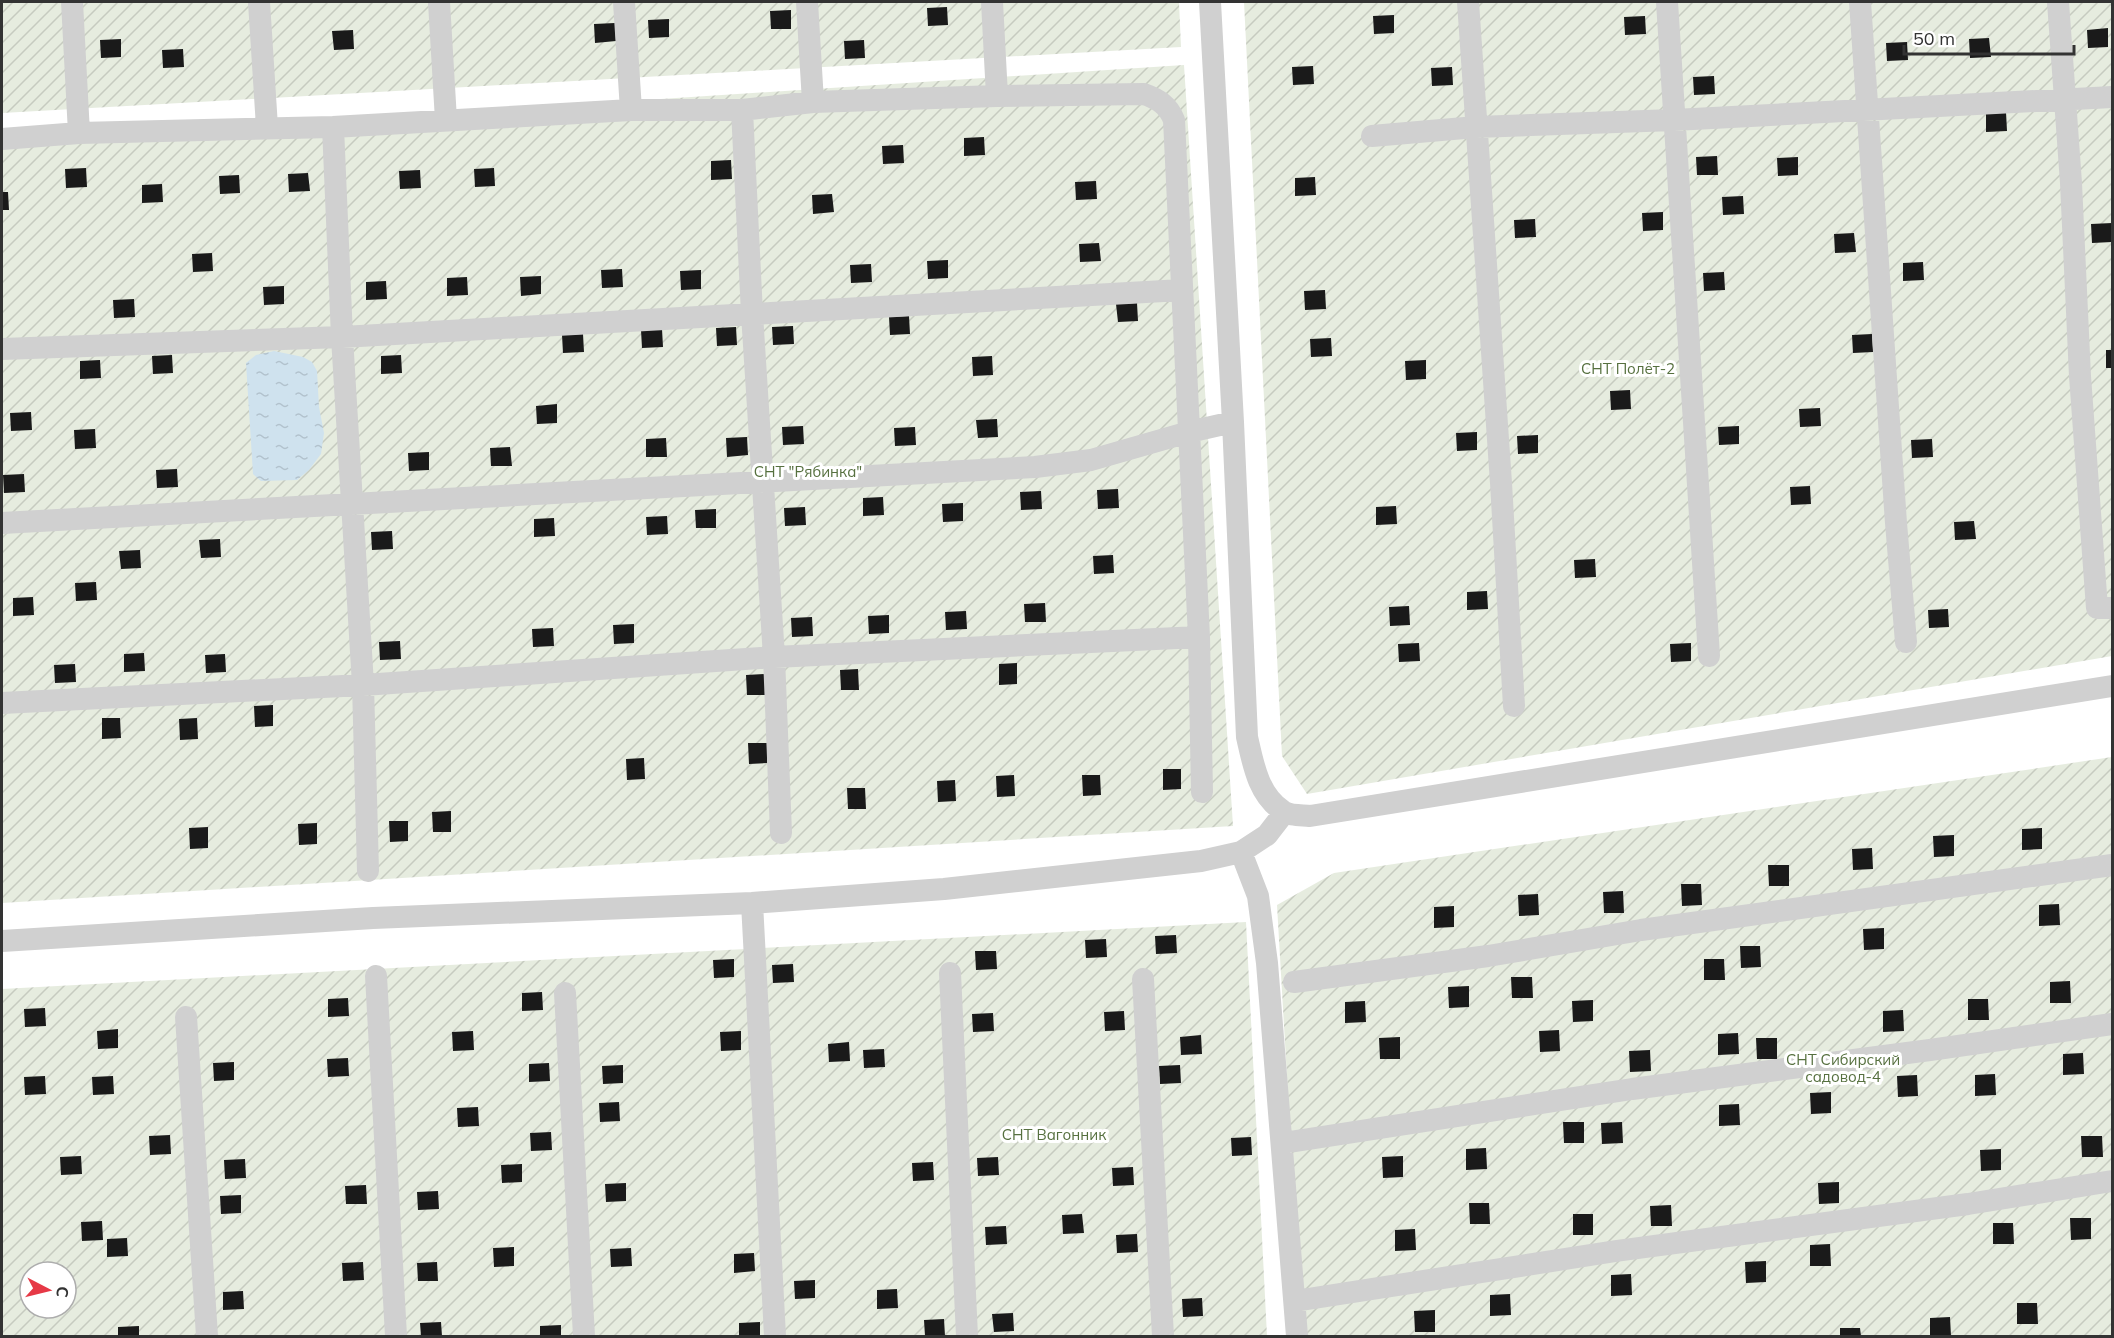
<svg xmlns="http://www.w3.org/2000/svg" width="2114" height="1338" font-family="Mulish,sans-serif">
  <style>
    .garden { fill: url(#garden-furrows); fill-rule: evenodd }
    .water { fill: url(#water-ripples) }
    .building { fill: #1a1a1a }
    .lines { fill: none; stroke-linecap: round; stroke-linejoin: round }
    .minor { stroke: #d0d0d0; stroke-width: 22 }
    .labels { text-anchor: middle; dominant-baseline: central; stroke-width: 6; stroke-linejoin: round; paint-order: stroke }
    .park-label { font-size: 15px; fill: #56703f; stroke: #fff }
  </style>
  <defs>
    <pattern id="garden-furrows" width="10" height="10" patternUnits="userSpaceOnUse" patternTransform="scale(1.5)"><rect width="10" height="10" fill="#e6ecdf"/><path d="M-1 1l2-2M0 10L10 0M9 11l2-2" fill="none" stroke="#c6cbc0"/></pattern>
    <pattern id="water-ripples" width="26" height="14" patternUnits="userSpaceOnUse" patternTransform="scale(1.5)"><rect width="26" height="14" fill="#cfe2ee"/><path d="M2 4q2-2 4 0t4 0M15 11q2-2 4 0t4 0" fill="none" stroke="#b2c2cd"/></pattern>
  </defs>
  <rect width="100%" height="100%" fill="#fff"/>
  <path class="garden" d="M 2,2 L 1179,2 L 1181,47 L 2,113 Z
    M 1244,2 L 2112,2 L 2112,656 L 1307,794 L 1282,756 Z
    M 1184,65 L 1233,826 L 2,903 L 2,142 Z
    M 2112,757 L 2112,1336 L 1302,1336 L 1277,905 L 1334,873 Z
    M 1246,922 L 1267,1336 L 2,1336 L 2,989 ZM 30,1272 L 66,1272 L 66,1308 L 30,1308 Z"/>
  <path class="water" d="M 274,351 L 303,357 L 312,362 L 317,371 L 319,407 L 324,433 L 321,454 L 309,470 L 297,480 L 261,481 L 253,474 L 246,363 L 256,355 Z"/>
  <path class="building" d="M 947,7 L 948,25 L 928,26 L 927,8 Z
    M 791,10 L 791,29 L 771,29 L 770,11 Z
    M 1394,15 L 1394,33 L 1374,34 L 1373,16 Z
    M 1645,16 L 1646,34 L 1625,35 L 1624,17 Z
    M 669,19 L 669,37 L 649,38 L 648,20 Z
    M 615,23 L 616,41 L 595,43 L 594,24 Z
    M 2108,28 L 2108,47 L 2088,48 L 2087,30 Z
    M 353,30 L 354,49 L 334,50 L 332,31 Z
    M 1989,38 L 1991,57 L 1970,58 L 1969,39 Z
    M 121,39 L 121,57 L 101,58 L 100,40 Z
    M 864,40 L 865,58 L 845,59 L 844,41 Z
    M 1907,42 L 1908,60 L 1887,61 L 1886,43 Z
    M 183,49 L 184,67 L 163,68 L 162,50 Z
    M 1313,66 L 1314,84 L 1293,85 L 1292,67 Z
    M 1452,67 L 1453,85 L 1432,86 L 1431,68 Z
    M 1714,76 L 1715,94 L 1694,95 L 1693,77 Z
    M 2006,112 L 2007,131 L 1986,132 L 1986,113 Z
    M 984,137 L 985,155 L 964,156 L 964,138 Z
    M 903,145 L 904,163 L 883,164 L 882,146 Z
    M 1717,156 L 1718,175 L 1697,175 L 1696,157 Z
    M 1798,157 L 1798,175 L 1778,176 L 1777,158 Z
    M 731,160 L 732,179 L 711,180 L 711,161 Z
    M 86,168 L 87,187 L 66,188 L 65,169 Z
    M 494,168 L 495,186 L 475,187 L 474,169 Z
    M 420,170 L 421,188 L 400,189 L 399,171 Z
    M 308,173 L 310,191 L 289,192 L 288,174 Z
    M 239,175 L 240,193 L 220,194 L 219,176 Z
    M 1315,177 L 1316,195 L 1295,196 L 1295,178 Z
    M 1096,181 L 1097,199 L 1076,200 L 1075,182 Z
    M 162,184 L 163,202 L 142,203 L 142,185 Z
    M 2,192 L 8,192 L 9,210 L 2,210 Z
    M 832,194 L 834,212 L 813,214 L 812,195 Z
    M 1743,196 L 1744,214 L 1723,215 L 1722,197 Z
    M 1663,212 L 1663,230 L 1643,231 L 1642,213 Z
    M 1535,219 L 1536,237 L 1515,238 L 1514,220 Z
    M 2112,223 L 2112,242 L 2092,243 L 2091,224 Z
    M 1854,233 L 1856,252 L 1835,253 L 1834,234 Z
    M 1099,243 L 1101,261 L 1080,262 L 1079,244 Z
    M 212,253 L 213,271 L 193,272 L 192,254 Z
    M 948,260 L 948,278 L 928,279 L 927,261 Z
    M 1923,262 L 1924,280 L 1903,281 L 1903,263 Z
    M 871,264 L 872,282 L 851,283 L 850,265 Z
    M 622,269 L 623,287 L 602,288 L 601,270 Z
    M 701,270 L 701,289 L 681,290 L 680,271 Z
    M 1724,272 L 1725,290 L 1704,291 L 1703,273 Z
    M 541,276 L 541,294 L 521,296 L 520,277 Z
    M 467,277 L 468,295 L 447,296 L 447,278 Z
    M 386,281 L 387,299 L 366,300 L 366,282 Z
    M 284,286 L 284,304 L 264,305 L 263,287 Z
    M 1325,290 L 1326,309 L 1305,310 L 1304,291 Z
    M 134,299 L 135,317 L 114,318 L 113,300 Z
    M 1137,303 L 1138,321 L 1118,322 L 1116,304 Z
    M 909,316 L 910,334 L 890,335 L 889,317 Z
    M 793,326 L 794,344 L 773,345 L 772,327 Z
    M 736,327 L 737,345 L 717,346 L 716,328 Z
    M 662,329 L 663,347 L 642,348 L 641,330 Z
    M 583,334 L 584,352 L 563,353 L 562,335 Z
    M 1872,334 L 1873,352 L 1853,353 L 1852,335 Z
    M 1331,338 L 1332,356 L 1311,357 L 1310,339 Z
    M 2106,350 L 2112,350 L 2112,368 L 2106,368 Z
    M 172,355 L 173,373 L 153,374 L 152,356 Z
    M 401,355 L 402,373 L 381,374 L 381,356 Z
    M 992,356 L 993,375 L 973,376 L 972,357 Z
    M 100,360 L 101,378 L 80,379 L 80,361 Z
    M 1426,360 L 1426,379 L 1406,380 L 1405,361 Z
    M 1630,390 L 1631,409 L 1611,410 L 1610,391 Z
    M 557,404 L 557,423 L 537,424 L 536,406 Z
    M 1820,408 L 1821,426 L 1800,427 L 1799,409 Z
    M 31,412 L 32,430 L 11,431 L 10,413 Z
    M 997,419 L 998,437 L 978,438 L 976,420 Z
    M 803,426 L 804,444 L 783,445 L 782,427 Z
    M 1739,426 L 1739,444 L 1719,445 L 1718,427 Z
    M 915,427 L 916,445 L 895,446 L 894,428 Z
    M 95,429 L 96,448 L 75,449 L 74,430 Z
    M 1477,432 L 1477,450 L 1457,451 L 1456,433 Z
    M 1538,435 L 1538,453 L 1518,454 L 1517,436 Z
    M 747,437 L 748,455 L 727,457 L 726,438 Z
    M 666,438 L 667,457 L 646,457 L 646,439 Z
    M 1932,439 L 1933,457 L 1912,458 L 1911,440 Z
    M 510,447 L 512,466 L 491,466 L 490,448 Z
    M 429,452 L 429,470 L 409,471 L 408,453 Z
    M 177,469 L 178,487 L 157,488 L 156,470 Z
    M 24,474 L 25,492 L 4,493 L 3,475 Z
    M 1810,486 L 1811,504 L 1791,505 L 1790,487 Z
    M 1118,489 L 1119,508 L 1098,509 L 1097,490 Z
    M 1041,491 L 1042,509 L 1021,510 L 1020,492 Z
    M 883,497 L 884,515 L 863,516 L 863,498 Z
    M 963,503 L 963,521 L 943,522 L 942,504 Z
    M 1396,506 L 1397,524 L 1376,525 L 1376,507 Z
    M 805,507 L 806,525 L 785,526 L 784,508 Z
    M 716,509 L 716,528 L 696,528 L 695,510 Z
    M 667,516 L 668,534 L 647,535 L 646,517 Z
    M 554,518 L 555,536 L 534,537 L 534,519 Z
    M 1974,521 L 1976,539 L 1955,540 L 1954,522 Z
    M 392,531 L 393,549 L 372,550 L 371,532 Z
    M 220,539 L 221,557 L 201,558 L 199,540 Z
    M 140,550 L 141,568 L 121,569 L 119,551 Z
    M 1113,555 L 1114,573 L 1094,574 L 1093,556 Z
    M 1595,559 L 1596,577 L 1575,578 L 1574,560 Z
    M 96,582 L 97,600 L 76,601 L 75,583 Z
    M 1487,591 L 1488,609 L 1467,610 L 1467,592 Z
    M 33,597 L 34,615 L 13,616 L 13,598 Z
    M 1045,603 L 1046,622 L 1025,622 L 1024,604 Z
    M 1409,606 L 1410,625 L 1390,626 L 1389,607 Z
    M 1948,609 L 1949,627 L 1929,628 L 1928,610 Z
    M 966,611 L 967,629 L 946,630 L 945,612 Z
    M 889,615 L 889,633 L 869,634 L 868,616 Z
    M 812,617 L 813,636 L 792,637 L 791,618 Z
    M 634,624 L 634,643 L 614,644 L 613,625 Z
    M 553,628 L 554,646 L 533,647 L 532,629 Z
    M 400,641 L 401,659 L 380,660 L 379,642 Z
    M 1419,643 L 1420,661 L 1399,662 L 1398,644 Z
    M 1691,643 L 1691,661 L 1671,662 L 1670,644 Z
    M 144,653 L 145,671 L 124,672 L 124,654 Z
    M 225,654 L 226,672 L 206,673 L 205,655 Z
    M 1017,663 L 1017,684 L 999,685 L 999,664 Z
    M 75,664 L 76,682 L 55,683 L 54,665 Z
    M 858,669 L 859,690 L 841,690 L 840,670 Z
    M 765,674 L 765,695 L 747,695 L 746,675 Z
    M 273,705 L 273,726 L 255,727 L 254,706 Z
    M 102,718 L 120,718 L 121,738 L 102,739 Z
    M 197,718 L 198,739 L 180,740 L 179,719 Z
    M 748,743 L 767,743 L 767,763 L 749,764 Z
    M 644,758 L 645,779 L 627,780 L 626,759 Z
    M 1163,769 L 1181,769 L 1181,789 L 1163,790 Z
    M 1014,775 L 1015,796 L 997,797 L 996,776 Z
    M 1082,775 L 1100,775 L 1101,795 L 1083,796 Z
    M 955,780 L 956,801 L 938,802 L 937,781 Z
    M 847,788 L 865,788 L 866,809 L 848,809 Z
    M 451,811 L 451,832 L 433,832 L 432,812 Z
    M 389,821 L 408,821 L 408,841 L 390,842 Z
    M 317,823 L 317,844 L 299,845 L 298,824 Z
    M 208,827 L 208,848 L 190,849 L 189,828 Z
    M 2042,828 L 2042,849 L 2022,850 L 2022,829 Z
    M 1954,835 L 1954,856 L 1934,857 L 1933,836 Z
    M 1872,848 L 1873,869 L 1853,870 L 1852,849 Z
    M 1768,865 L 1789,865 L 1789,886 L 1769,886 Z
    M 1681,884 L 1701,884 L 1702,905 L 1682,906 Z
    M 1623,891 L 1624,913 L 1604,913 L 1603,892 Z
    M 1538,894 L 1539,915 L 1519,916 L 1518,895 Z
    M 2059,904 L 2060,925 L 2039,926 L 2039,905 Z
    M 1454,906 L 1454,927 L 1434,928 L 1434,907 Z
    M 1884,928 L 1884,949 L 1864,950 L 1863,929 Z
    M 1176,935 L 1177,953 L 1156,954 L 1155,936 Z
    M 1106,939 L 1107,957 L 1086,958 L 1085,940 Z
    M 1740,946 L 1760,946 L 1761,967 L 1741,968 Z
    M 975,951 L 996,951 L 997,969 L 976,970 Z
    M 734,959 L 734,977 L 714,978 L 713,960 Z
    M 1704,959 L 1724,959 L 1725,980 L 1704,980 Z
    M 793,964 L 794,982 L 773,983 L 772,965 Z
    M 1511,977 L 1532,977 L 1533,998 L 1512,998 Z
    M 2070,981 L 2071,1003 L 2050,1003 L 2050,982 Z
    M 1469,986 L 1469,1007 L 1449,1008 L 1448,987 Z
    M 542,992 L 543,1010 L 522,1011 L 522,993 Z
    M 348,998 L 349,1016 L 328,1017 L 328,999 Z
    M 1968,999 L 1988,999 L 1989,1020 L 1968,1020 Z
    M 1593,1000 L 1593,1021 L 1573,1022 L 1572,1001 Z
    M 1365,1001 L 1366,1022 L 1345,1023 L 1345,1002 Z
    M 45,1008 L 46,1026 L 25,1027 L 24,1009 Z
    M 1903,1010 L 1904,1031 L 1883,1032 L 1883,1011 Z
    M 1124,1011 L 1125,1030 L 1105,1031 L 1104,1012 Z
    M 993,1013 L 994,1031 L 973,1032 L 972,1014 Z
    M 118,1029 L 118,1048 L 98,1049 L 97,1031 Z
    M 1559,1030 L 1560,1051 L 1540,1052 L 1539,1031 Z
    M 473,1031 L 474,1050 L 453,1051 L 452,1032 Z
    M 741,1031 L 741,1050 L 721,1051 L 720,1032 Z
    M 1738,1033 L 1739,1054 L 1718,1055 L 1718,1034 Z
    M 1201,1035 L 1202,1054 L 1181,1055 L 1180,1037 Z
    M 1400,1037 L 1400,1059 L 1380,1059 L 1379,1038 Z
    M 1756,1038 L 1777,1038 L 1777,1059 L 1757,1059 Z
    M 849,1042 L 850,1061 L 829,1062 L 828,1044 Z
    M 884,1049 L 885,1067 L 864,1068 L 863,1050 Z
    M 1650,1050 L 1651,1071 L 1630,1072 L 1629,1051 Z
    M 2083,1053 L 2084,1074 L 2063,1075 L 2063,1054 Z
    M 348,1058 L 349,1076 L 328,1077 L 327,1059 Z
    M 234,1062 L 234,1080 L 214,1081 L 213,1063 Z
    M 549,1063 L 550,1081 L 529,1082 L 529,1064 Z
    M 623,1065 L 623,1083 L 603,1084 L 602,1066 Z
    M 1180,1065 L 1181,1083 L 1160,1084 L 1159,1066 Z
    M 1995,1074 L 1996,1095 L 1975,1096 L 1975,1075 Z
    M 1917,1075 L 1918,1096 L 1898,1097 L 1897,1076 Z
    M 45,1076 L 46,1094 L 25,1095 L 24,1077 Z
    M 113,1076 L 114,1094 L 93,1095 L 92,1077 Z
    M 1831,1092 L 1831,1113 L 1811,1114 L 1810,1093 Z
    M 619,1102 L 620,1121 L 600,1122 L 599,1103 Z
    M 1739,1104 L 1740,1125 L 1719,1126 L 1719,1105 Z
    M 478,1107 L 479,1126 L 458,1127 L 457,1108 Z
    M 1563,1122 L 1584,1122 L 1584,1143 L 1564,1143 Z
    M 1622,1122 L 1623,1143 L 1602,1144 L 1601,1123 Z
    M 551,1132 L 552,1150 L 531,1151 L 530,1133 Z
    M 170,1135 L 171,1154 L 150,1155 L 149,1136 Z
    M 2081,1136 L 2102,1136 L 2103,1157 L 2082,1157 Z
    M 1251,1137 L 1252,1155 L 1232,1156 L 1231,1138 Z
    M 1486,1148 L 1487,1169 L 1466,1170 L 1466,1149 Z
    M 2001,1149 L 2001,1170 L 1981,1171 L 1980,1150 Z
    M 81,1156 L 82,1174 L 61,1175 L 60,1157 Z
    M 1403,1156 L 1403,1177 L 1383,1178 L 1382,1157 Z
    M 998,1157 L 999,1175 L 978,1176 L 977,1158 Z
    M 245,1159 L 246,1178 L 225,1179 L 224,1160 Z
    M 933,1162 L 934,1180 L 913,1181 L 912,1163 Z
    M 522,1164 L 522,1182 L 502,1183 L 501,1165 Z
    M 1133,1167 L 1134,1185 L 1113,1186 L 1112,1168 Z
    M 1839,1182 L 1839,1203 L 1819,1204 L 1818,1183 Z
    M 626,1183 L 626,1201 L 606,1202 L 605,1184 Z
    M 366,1185 L 367,1204 L 346,1204 L 345,1186 Z
    M 438,1191 L 439,1209 L 418,1210 L 417,1192 Z
    M 241,1195 L 241,1213 L 221,1214 L 220,1196 Z
    M 1469,1203 L 1489,1203 L 1490,1224 L 1470,1224 Z
    M 1671,1205 L 1672,1226 L 1651,1226 L 1650,1206 Z
    M 1082,1214 L 1084,1233 L 1063,1234 L 1062,1215 Z
    M 1573,1214 L 1593,1214 L 1593,1235 L 1573,1235 Z
    M 2070,1218 L 2091,1218 L 2091,1239 L 2071,1240 Z
    M 102,1221 L 103,1240 L 82,1241 L 81,1222 Z
    M 1993,1223 L 2013,1223 L 2014,1244 L 1993,1244 Z
    M 1006,1226 L 1007,1244 L 986,1245 L 985,1227 Z
    M 1415,1229 L 1416,1250 L 1395,1251 L 1395,1230 Z
    M 1137,1234 L 1138,1252 L 1117,1253 L 1116,1235 Z
    M 127,1238 L 128,1256 L 107,1257 L 107,1239 Z
    M 1830,1244 L 1831,1266 L 1810,1266 L 1810,1245 Z
    M 514,1247 L 514,1266 L 494,1267 L 493,1248 Z
    M 631,1248 L 632,1266 L 611,1267 L 610,1249 Z
    M 754,1253 L 755,1271 L 734,1273 L 734,1254 Z
    M 1766,1261 L 1766,1282 L 1746,1283 L 1745,1262 Z
    M 363,1262 L 364,1280 L 343,1281 L 342,1263 Z
    M 437,1262 L 438,1281 L 418,1281 L 417,1263 Z
    M 1631,1274 L 1632,1295 L 1611,1296 L 1611,1275 Z
    M 815,1280 L 815,1298 L 795,1299 L 794,1281 Z
    M 897,1289 L 898,1308 L 877,1309 L 877,1290 Z
    M 243,1291 L 244,1309 L 223,1310 L 223,1292 Z
    M 1510,1294 L 1511,1315 L 1490,1316 L 1490,1295 Z
    M 1202,1298 L 1203,1316 L 1183,1317 L 1182,1299 Z
    M 2017,1303 L 2037,1303 L 2038,1324 L 2017,1324 Z
    M 1435,1310 L 1435,1332 L 1415,1332 L 1414,1311 Z
    M 1013,1313 L 1014,1331 L 994,1332 L 992,1314 Z
    M 1950,1317 L 1951,1336 L 1930,1336 L 1930,1318 Z
    M 944,1319 L 945,1336 L 925,1336 L 924,1320 Z
    M 441,1322 L 442,1336 L 421,1336 L 420,1323 Z
    M 760,1322 L 760,1336 L 739,1336 L 739,1323 Z
    M 561,1325 L 561,1336 L 540,1336 L 540,1326 Z
    M 139,1326 L 139,1336 L 118,1336 L 118,1327 Z
    M 1840,1328 L 1860,1328 L 1861,1336 L 1840,1336 Z"/>
  <g class="lines">
    <path class="minor" d="M 72,2 L 79,133
      M 259,2 L 267,127
      M 439,2 L 446,120
      M 624,2 L 631,110
      M 807,2 L 813,102
      M 992,2 L 997,96
      M 1210,2 L 1233,422 L 1247,737 C 1253,763 1258,795 1283,811 C 1289,816 1303,815 1310,816 L 2112,686
      M 1468,2 L 1501,483 L 1514,706
      M 1667,2 L 1709,656
      M 1860,2 L 1896,523 L 1906,642
      M 2058,2 L 2071,183 L 2080,376 L 2097,608 L 2112,608
      M 742,110 L 752,314 L 774,657 L 781,833
      M 333,127 L 342,337 L 363,685 L 368,871
      M 1372,136 L 1476,127 L 1674,120 L 2112,97
      M 2,139 L 79,133 L 333,127 L 631,110 L 742,110 L 813,102 L 997,96 L 1144,94 C 1158,99 1168,105 1174,120 L 1199,637 L 1202,792
      M 2,349 L 342,337 L 1182,290
      M 2,523 L 1035,467 L 1091,460 L 1189,432 L 1233,422
      M 2,703 L 363,685 L 774,657 L 1199,637
      M 1241,852 L 1258,896 L 1267,963 L 1297,1336
      M 752,903 L 775,1336
      M 2,941 L 373,918 L 752,903 L 944,889 L 1201,861 L 1241,852 L 1267,835 L 1284,813
      M 950,973 L 967,1336
      M 376,976 L 396,1336
      M 1143,979 L 1163,1336
      M 1294,982 L 1488,956 L 1641,930 L 2112,865
      M 565,993 L 584,1336
      M 186,1017 L 207,1336
      M 1283,1143 L 1632,1089 L 1930,1050 L 2112,1024
      M 1295,1301 L 1616,1251 L 1968,1204 L 2112,1181"/>
  </g>
  <g class="labels">
    <g class="park-label">
      <text x="1628" y="368">СНТ Полёт-2</text>
      <text x="808" y="471">СНТ "Рябинка"</text>
      <text x="1843" y="1059">СНТ Сибирский<tspan x="1843" dy="17">садовод-4</tspan></text>
      <text x="1054" y="1134">СНТ Вагонник</text>
    </g>
  </g>
  <rect width="2114" height="1338" fill="none" stroke="#333333" stroke-width="6"/>
  <g transform="translate(48 1290) rotate(97)"><circle r="28" fill="#ffffff" stroke="#adadad" stroke-width="1.5"/>
  <path d="M0-4.5L10 22L0 15L-10 22Z" fill="#e63946"/>
  <text y="-9" font-size="16" font-weight="bold" text-anchor="middle" fill="#333333">С</text>
  </g>
  <path d="M1904 45v9h170v-9" fill="none" stroke="#333333" stroke-width="3"/>
  <text x="1913" y="45" font-size="18" fill="#333333" stroke="#ffffff" stroke-width="4.5" paint-order="stroke">50 m</text>
</svg>
